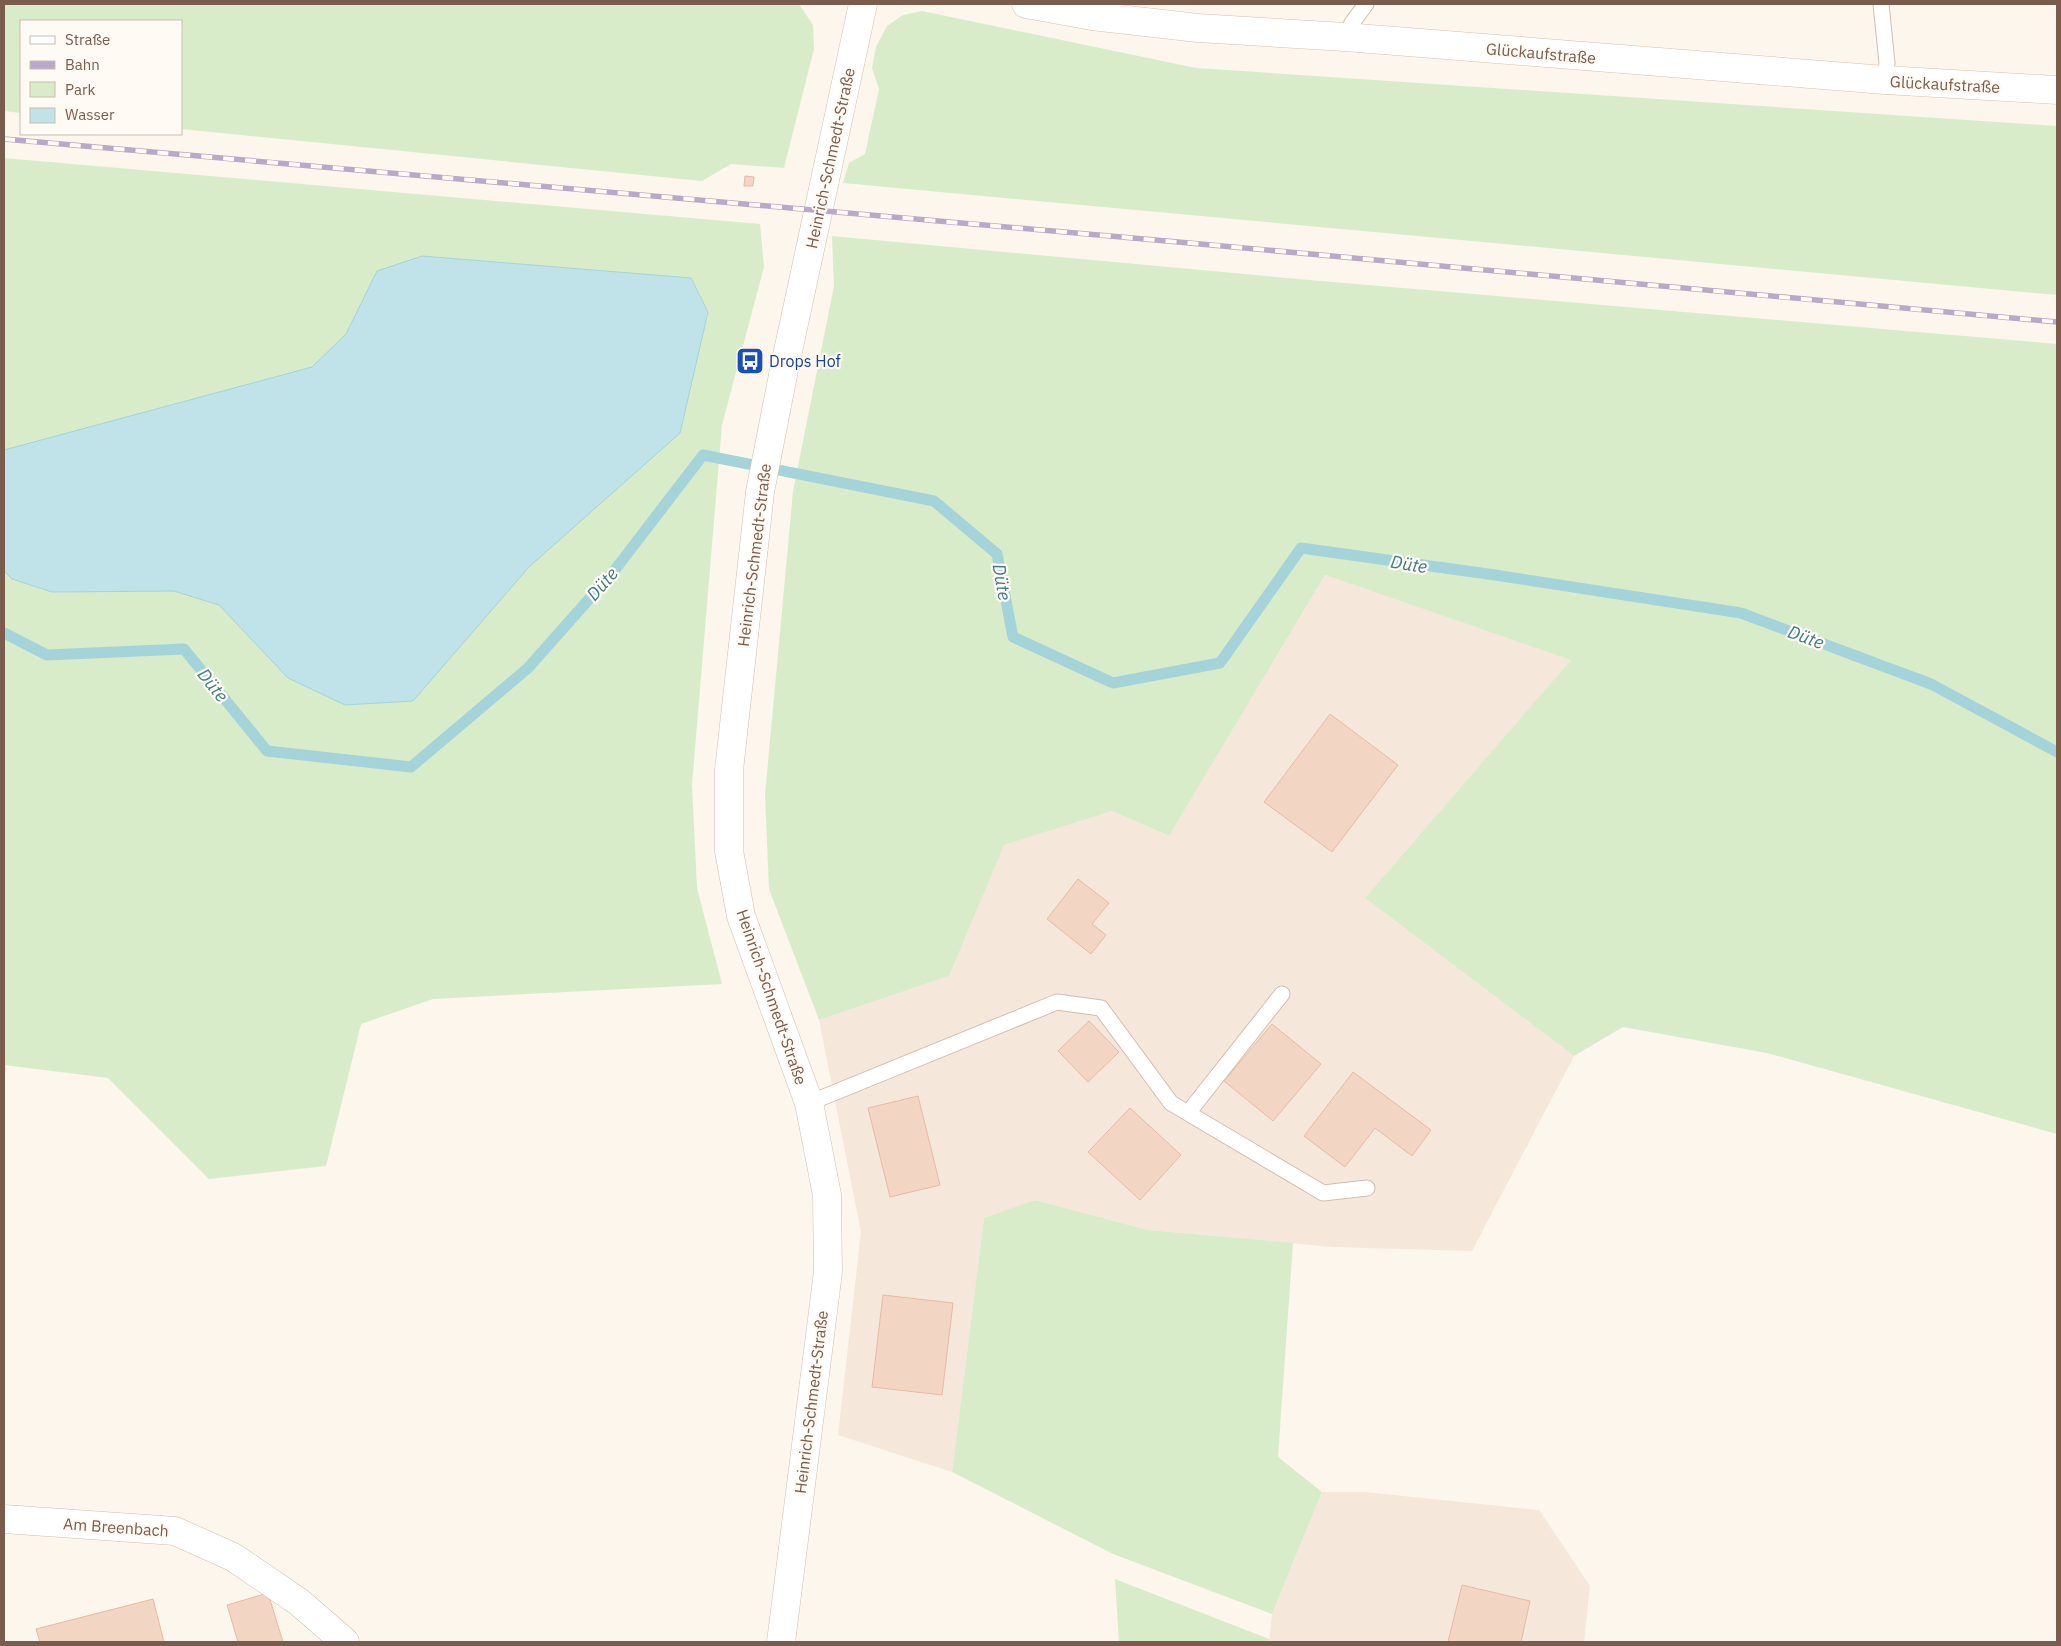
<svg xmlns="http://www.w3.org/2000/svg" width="2061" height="1646" font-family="'IBM Plex Sans',sans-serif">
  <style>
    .residential { fill: #f5e8da }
    .green { fill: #d8ecc9 }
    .water { fill: #bfe3e8; stroke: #a5d3da }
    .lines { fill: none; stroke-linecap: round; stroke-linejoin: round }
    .stream { stroke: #a5d3da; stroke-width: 11 }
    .building { fill: #f3d5c3; stroke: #e6bba3 }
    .service-casing { stroke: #d1beb0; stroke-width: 17 }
    .minor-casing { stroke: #d1beb0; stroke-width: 29 }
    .secondary-casing { stroke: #d6c0b0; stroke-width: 29 }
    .service { stroke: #fff; stroke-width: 15 }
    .minor { stroke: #fff; stroke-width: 28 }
    .secondary { stroke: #fff; stroke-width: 28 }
    .rail-casing { stroke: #b9a8c9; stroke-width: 5.5 }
    .rail { stroke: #fffaf3; stroke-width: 4; stroke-dasharray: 11; stroke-linecap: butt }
    .labels { text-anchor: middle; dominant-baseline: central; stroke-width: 4.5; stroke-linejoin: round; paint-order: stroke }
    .street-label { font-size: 16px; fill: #7a5c4d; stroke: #fffaf3 }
    .transit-label { font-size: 16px; fill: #164399; stroke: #fffaf3; text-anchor: start }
    .water-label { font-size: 18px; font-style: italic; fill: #437c86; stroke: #fffaf3 }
  </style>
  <rect width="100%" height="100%" fill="#fdf6ec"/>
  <path class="residential" d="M 1325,575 L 1572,660 L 1365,898 L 1574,1056 L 1472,1251 L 1332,1247 L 1148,1230 L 1035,1200 L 984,1219 L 952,1472 L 838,1435 L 861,1232 L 819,1020 L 949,976 L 1003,845 L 1112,811 L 1169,836 Z
    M 1322,1492 L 1365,1492 L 1539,1510 L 1590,1586 L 1584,1642 L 1269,1642 L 1272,1614 Z"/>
  <path class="green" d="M 4,4 L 799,4 L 813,25 L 814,49 L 784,168 L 731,164 L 702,181 L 181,129 L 181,21 L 21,21 L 21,113 L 4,111 Z
    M 922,11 L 1196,68 L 2057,126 L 2057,295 L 843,183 L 849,163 L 865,154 L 879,89 L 872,68 L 876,47 L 887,26 L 903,15 Z
    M 4,158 L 760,224 L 764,267 L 722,425 L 692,785 L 697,888 L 722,984 L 433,999 L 361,1024 L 326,1166 L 209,1179 L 108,1078 L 4,1065 Z
    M 832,236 L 1298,279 L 2057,344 L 2057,1134 L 1767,1053 L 1623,1027 L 1574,1056 L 1365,898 L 1571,660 L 1325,575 L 1169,836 L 1112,811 L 1004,845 L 949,976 L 819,1020 L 769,889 L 765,795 L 793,491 L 834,286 Z
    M 1035,1200 L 1148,1230 L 1293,1243 L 1278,1457 L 1322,1492 L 1272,1614 L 1113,1554 L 952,1472 L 984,1218 Z
    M 1115,1579 L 1269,1639 L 1269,1642 L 1119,1642 Z"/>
  <path class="water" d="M 422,256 L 691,278 L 708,312 L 680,433 L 529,567 L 413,701 L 345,705 L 288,678 L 219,605 L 174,591 L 52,592 L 12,579 L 4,571 L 4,450 L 312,367 L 346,334 L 377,271 Z"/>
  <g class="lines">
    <path class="stream" d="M 4,633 L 47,655 L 184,649 L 267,751 L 411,767 L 528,668 L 614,571 L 703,455 L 934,501 L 997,554 L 1013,637 L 1113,683 L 1220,663 L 1301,548 L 1495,575 L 1741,613 L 1931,684 L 2057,752"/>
  </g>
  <path class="building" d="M 745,176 L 754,177 L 753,186 L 744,186 Z
    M 1330,714 L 1398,765 L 1332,852 L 1264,802 Z
    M 1078,879 L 1109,903 L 1092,924 L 1106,935 L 1091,954 L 1047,919 Z
    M 1089,1021 L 1119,1052 L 1088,1082 L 1058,1051 Z
    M 1272,1024 L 1321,1064 L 1273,1121 L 1224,1081 Z
    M 1353,1072 L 1431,1130 L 1412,1156 L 1375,1128 L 1345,1167 L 1304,1136 Z
    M 918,1096 L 940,1185 L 890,1197 L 868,1108 Z
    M 1130,1108 L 1181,1155 L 1140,1200 L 1088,1152 Z
    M 883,1295 L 953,1303 L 942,1395 L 872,1387 Z
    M 1462,1585 L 1530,1601 L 1521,1642 L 1448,1642 Z
    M 268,1593 L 283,1642 L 238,1642 L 227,1605 Z
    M 153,1599 L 164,1642 L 40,1642 L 36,1629 Z"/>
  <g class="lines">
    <defs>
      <path id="service" d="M 1881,4 L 1887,63 L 1885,80
        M 1345,37 L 1352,23 L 1366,4
        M 809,1103 L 1057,1002 L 1101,1008 L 1171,1103 L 1323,1193 L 1367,1188
        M 1188,1113 L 1282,994"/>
      <path id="minor" d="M 4,1519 L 175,1531 L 233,1557 L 299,1602 L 345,1642
        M 781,1642 L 828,1272 L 827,1195 L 809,1103 L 741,916 L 729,851 L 729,770 L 760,492 L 785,365 L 863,4"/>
      <path id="secondary" d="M 1026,4 L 1092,16 L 1198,28 L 1345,37 L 1885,80 L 2057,90"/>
    </defs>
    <use href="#service" class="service-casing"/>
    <use href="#minor" class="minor-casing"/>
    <use href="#secondary" class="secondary-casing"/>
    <use href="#service" class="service"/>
    <use href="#minor" class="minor"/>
    <use href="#secondary" class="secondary"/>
    <defs>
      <path id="rail" d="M 4,139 L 1178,242 L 2057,322"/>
    </defs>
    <use href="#rail" class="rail-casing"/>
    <use href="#rail" class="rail"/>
  </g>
  <defs>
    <symbol id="bus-square" viewBox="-11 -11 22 22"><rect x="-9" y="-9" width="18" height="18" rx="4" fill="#1a4fb4" stroke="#fffaf3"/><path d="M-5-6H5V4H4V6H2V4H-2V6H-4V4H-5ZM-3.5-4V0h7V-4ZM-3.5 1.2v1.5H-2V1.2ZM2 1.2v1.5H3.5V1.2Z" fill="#fff"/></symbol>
  </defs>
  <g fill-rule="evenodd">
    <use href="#bus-square" x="734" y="345" width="32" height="32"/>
  </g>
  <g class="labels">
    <g class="street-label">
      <text transform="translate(1541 53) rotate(5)">Glückaufstraße</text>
      <text transform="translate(1945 84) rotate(3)">Glückaufstraße</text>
      <text transform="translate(830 158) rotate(-78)">Heinrich-Schmedt-Straße</text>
      <text transform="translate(754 555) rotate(-83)">Heinrich-Schmedt-Straße</text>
      <text transform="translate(772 997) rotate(71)">Heinrich-Schmedt-Straße</text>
      <text transform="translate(811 1402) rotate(-83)">Heinrich-Schmedt-Straße</text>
      <text transform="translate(116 1527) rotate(4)">Am Breenbach</text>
    </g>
    <g class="transit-label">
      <text x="769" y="361">Drops Hof</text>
    </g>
    <g class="water-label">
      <text transform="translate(1409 564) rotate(9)">Düte</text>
      <text transform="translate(1002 582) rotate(80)">Düte</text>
      <text transform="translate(602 584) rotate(-49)">Düte</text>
      <text transform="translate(1806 637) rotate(20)">Düte</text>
      <text transform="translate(213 685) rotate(51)">Düte</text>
    </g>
  </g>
  <rect width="2061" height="1646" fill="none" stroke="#7a5c4d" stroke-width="10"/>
  <rect x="20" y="20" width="162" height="115" fill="#fffaf3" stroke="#cabbb1"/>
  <rect x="30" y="36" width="25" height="8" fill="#ffffff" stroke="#cabbb1"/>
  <text x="65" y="45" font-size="15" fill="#7a5c4d">Straße</text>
  <rect x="30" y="61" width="25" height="8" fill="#b9a8c9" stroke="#cabbb1"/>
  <text x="65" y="70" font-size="15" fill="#7a5c4d">Bahn</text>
  <rect x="30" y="82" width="25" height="15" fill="#d8ecc9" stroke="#cabbb1"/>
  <text x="65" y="95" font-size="15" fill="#7a5c4d">Park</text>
  <rect x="30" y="108" width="25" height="15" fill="#bfe3e8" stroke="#cabbb1"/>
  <text x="65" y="120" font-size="15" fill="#7a5c4d">Wasser</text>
</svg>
